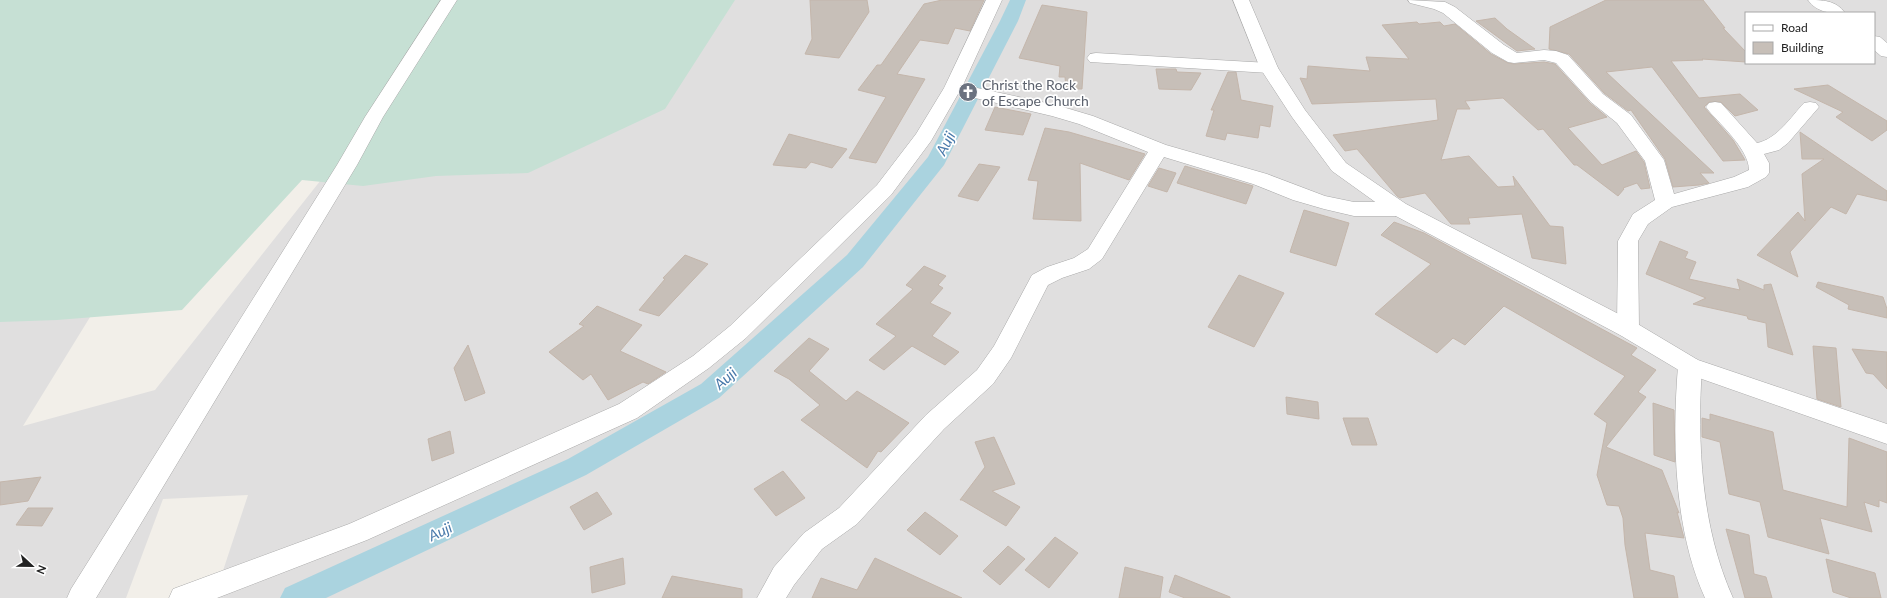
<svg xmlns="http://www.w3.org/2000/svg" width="1887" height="598" font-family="Lato,sans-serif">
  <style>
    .residential { fill: #e0dfdf; fill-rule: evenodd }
    .wetland { fill: #c6e0d4 }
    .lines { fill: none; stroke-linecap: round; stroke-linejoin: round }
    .canal { fill: #aad3df; fill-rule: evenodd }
    .building { fill: #c7bfb8; stroke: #c4b6ab }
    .minor-casing { stroke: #a9a9a9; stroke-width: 1 }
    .tertiary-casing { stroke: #a9a9a9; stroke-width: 1 }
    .minor { fill: #fff; fill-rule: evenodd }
    .tertiary { fill: #fff; fill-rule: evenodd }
    .labels { text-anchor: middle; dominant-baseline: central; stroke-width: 3.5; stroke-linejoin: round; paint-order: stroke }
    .worship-label { font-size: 14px; fill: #5b616d; stroke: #fff; text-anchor: start }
    .water-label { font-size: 15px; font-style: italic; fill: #4a7aab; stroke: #fff }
  </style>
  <rect width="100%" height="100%" fill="#f2efe9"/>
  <path class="residential" d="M 508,0 L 1887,0 L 1887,598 L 214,598 L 248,495 L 163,499 L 126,598 L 0,598 L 0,223 L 127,257 L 23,426 L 155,390 L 328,171 ZM 1746,13 L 1874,13 L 1874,63 L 1746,63 Z"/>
  <path class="wetland" d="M 0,0 L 735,0 L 665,109 L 528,173 L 436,176 L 363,186 L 302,180 L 182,310 L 57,320 L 0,322 Z"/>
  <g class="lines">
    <path class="canal" d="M 1010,0 L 1026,0 L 1018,21 L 944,165 L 863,267 L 719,398 L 586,475 L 326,598 L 280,598 L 285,588 L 568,459 L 701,384 L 847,255 L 928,157 L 1000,21 Z"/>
  </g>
  <path class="building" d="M 810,0 L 867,0 L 869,12 L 839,58 L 805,54 L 812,39 Z
    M 942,0 L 984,0 L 970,31 L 955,28 L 948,44 L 920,40 L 897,74 L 925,79 L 876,163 L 849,158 L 886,97 L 858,90 L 877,65 L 881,65 L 924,4 Z
    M 1606,0 L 1703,0 L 1725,28 L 1723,28 L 1746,52 L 1746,62 L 1702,59 L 1703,60 L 1671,61 L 1699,98 L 1740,94 L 1758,110 L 1735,116 L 1721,102 L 1709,102 L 1704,107 L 1733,140 L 1745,160 L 1723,161 L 1652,67 L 1606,72 L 1714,173 L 1700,173 L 1709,183 L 1699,185 L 1673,187 L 1665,159 L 1631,110 L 1628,111 L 1604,93 L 1569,54 L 1549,49 L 1550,27 Z
    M 1042,5 L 1087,12 L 1082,89 L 1066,89 L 1065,77 L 1059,77 L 1060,66 L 1019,58 Z
    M 1495,18 L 1507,29 L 1535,49 L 1517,51 L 1476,21 Z
    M 1417,22 L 1419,24 L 1440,22 L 1444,26 L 1455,24 L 1491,54 L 1508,63 L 1514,64 L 1544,62 L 1555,64 L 1590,103 L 1607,117 L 1568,128 L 1602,165 L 1636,151 L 1644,162 L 1650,188 L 1641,189 L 1637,183 L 1623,188 L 1624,189 L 1618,196 L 1577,165 L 1574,165 L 1543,129 L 1538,130 L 1503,98 L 1465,101 L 1470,109 L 1457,109 L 1441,160 L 1469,156 L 1498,187 L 1515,186 L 1513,176 L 1550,226 L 1563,227 L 1566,264 L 1532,258 L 1522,214 L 1468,218 L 1470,224 L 1451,224 L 1425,193 L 1400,198 L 1397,196 L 1357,149 L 1345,151 L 1333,135 L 1438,120 L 1436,99 L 1312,104 L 1300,78 L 1307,79 L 1308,66 L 1370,71 L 1366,57 L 1409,59 L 1382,25 Z
    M 1156,69 L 1176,69 L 1177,72 L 1201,73 L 1191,90 L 1159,89 Z
    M 1228,72 L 1236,72 L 1241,100 L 1273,106 L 1270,127 L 1260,125 L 1258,138 L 1227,133 L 1225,140 L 1206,136 L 1214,110 L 1211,110 Z
    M 1828,85 L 1887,121 L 1887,130 L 1872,141 L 1836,117 L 1843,112 L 1794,89 Z
    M 995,107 L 1031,114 L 1023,135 L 985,130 Z
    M 1045,128 L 1069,132 L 1145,154 L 1129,180 L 1080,163 L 1081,221 L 1033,219 L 1038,181 L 1028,180 Z
    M 1800,132 L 1887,191 L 1887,201 L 1857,194 L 1846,214 L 1831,207 L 1790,252 L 1798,277 L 1757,255 L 1798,212 L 1805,221 L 1802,174 L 1824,159 L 1802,159 Z
    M 789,134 L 847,149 L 832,168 L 811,162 L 806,168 L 773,165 Z
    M 979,164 L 1000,167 L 978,201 L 958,196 Z
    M 1185,166 L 1253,186 L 1246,204 L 1177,183 Z
    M 1159,168 L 1176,173 L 1167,192 L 1148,186 Z
    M 1304,210 L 1349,223 L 1336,266 L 1290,252 Z
    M 1394,222 L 1424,233 L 1637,348 L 1631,355 L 1656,370 L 1638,392 L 1646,397 L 1606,447 L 1662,470 L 1679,513 L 1677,512 L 1684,538 L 1645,533 L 1650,570 L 1674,576 L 1678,598 L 1634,598 L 1625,545 L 1623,518 L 1619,506 L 1607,505 L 1597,475 L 1607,423 L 1594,414 L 1625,376 L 1504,306 L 1465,345 L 1453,338 L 1437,353 L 1375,314 L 1431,264 L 1381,235 Z
    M 1660,241 L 1688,252 L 1685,258 L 1696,262 L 1689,279 L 1740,290 L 1737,279 L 1764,290 L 1764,285 L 1771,284 L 1793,355 L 1768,347 L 1766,323 L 1748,319 L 1747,316 L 1693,304 L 1706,298 L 1646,274 Z
    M 685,255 L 708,264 L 659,316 L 639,310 L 665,279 L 663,278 Z
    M 924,266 L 946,276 L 938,285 L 943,288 L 930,303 L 951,313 L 932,336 L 959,352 L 945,365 L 912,346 L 884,370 L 869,360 L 896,336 L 876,324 L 913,289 L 906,285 Z
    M 1239,275 L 1284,293 L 1254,347 L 1208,327 Z
    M 1818,282 L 1883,297 L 1887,309 L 1887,318 L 1848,309 L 1849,305 L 1816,287 Z
    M 597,306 L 642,325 L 620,351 L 666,372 L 648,384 L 643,382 L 608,400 L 591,374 L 583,380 L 549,352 L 584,326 L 579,324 Z
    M 809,338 L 829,349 L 809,371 L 846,401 L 857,391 L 909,423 L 881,452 L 878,451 L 867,468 L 801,420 L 820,405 L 789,379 L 774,371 Z
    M 468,345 L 485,393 L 465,401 L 454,368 Z
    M 1813,346 L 1836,348 L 1841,407 L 1817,399 Z
    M 1852,349 L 1887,352 L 1887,389 L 1873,374 L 1866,373 Z
    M 1286,397 L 1318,402 L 1319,419 L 1287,414 Z
    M 1653,403 L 1674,410 L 1675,462 L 1654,455 Z
    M 1710,414 L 1773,432 L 1783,490 L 1847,507 L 1849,438 L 1887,452 L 1887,503 L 1879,500 L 1879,507 L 1864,502 L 1872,532 L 1820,518 L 1829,554 L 1768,537 L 1760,502 L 1729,494 L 1720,442 L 1702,437 L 1702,418 L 1710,420 Z
    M 1343,418 L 1368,418 L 1377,445 L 1352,445 Z
    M 450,431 L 454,453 L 432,461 L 428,439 Z
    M 994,437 L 1015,484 L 992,491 L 1020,507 L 1006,526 L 962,500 L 960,500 L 985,467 L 975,442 Z
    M 783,471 L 805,498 L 776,516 L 754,489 Z
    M 41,477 L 28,501 L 0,505 L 0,482 Z
    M 597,492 L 612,514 L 584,530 L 570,507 Z
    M 28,508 L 53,508 L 42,526 L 16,525 Z
    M 925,512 L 958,536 L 940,555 L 907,530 Z
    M 1726,529 L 1749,535 L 1754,574 L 1766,577 L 1772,598 L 1745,598 Z
    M 1055,537 L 1078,553 L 1049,588 L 1025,570 Z
    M 1008,546 L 1025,559 L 1000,585 L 983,571 Z
    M 623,558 L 625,584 L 592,593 L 590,567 Z
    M 875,558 L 962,598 L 812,598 L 821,578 L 857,590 Z
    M 1826,559 L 1875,573 L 1881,598 L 1851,598 L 1833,592 Z
    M 1125,567 L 1163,577 L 1160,598 L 1119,598 Z
    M 1175,575 L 1230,597 L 1230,598 L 1185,598 L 1169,592 Z
    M 672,576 L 742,589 L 742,598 L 662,598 Z"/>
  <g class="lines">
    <defs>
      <path id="minor" d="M 441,0 L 457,0 L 383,117 L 357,165 L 96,598 L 67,598 L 71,589 L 337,165 L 365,117 Z
        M 986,0 L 1002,0 L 963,85 L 1056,105 L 1093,116 L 1166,145 L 1267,174 L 1325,196 L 1354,202 L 1399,202 L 1406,204 L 1409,209 L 1406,214 L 1399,216 L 1354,216 L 1324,209 L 1293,200 L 1253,184 L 1164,157 L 1102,259 L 1089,269 L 1062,278 L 1048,285 L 1011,358 L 993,384 L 944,429 L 857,524 L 822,549 L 794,585 L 786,598 L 757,598 L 774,567 L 804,533 L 839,508 L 926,415 L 977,370 L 994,346 L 1032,275 L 1047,267 L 1074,258 L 1088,249 L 1148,152 L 1079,124 L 1052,116 L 958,94 L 931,141 L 891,195 L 746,338 L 709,368 L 637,418 L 367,540 L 217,598 L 169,598 L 173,589 L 349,524 L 619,404 L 693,356 L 730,326 L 877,185 L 916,134 L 944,88 Z
        M 1408,0 L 1445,2 L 1455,7 L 1504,45 L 1517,53 L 1544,50 L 1556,51 L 1568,55 L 1603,94 L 1631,115 L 1664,160 L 1674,194 L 1734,177 L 1749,170 C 1749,150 1722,126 1709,111 L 1706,107 L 1709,103 L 1715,102 L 1721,103 L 1757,143 C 1777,139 1791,117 1804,103 L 1810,102 L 1816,103 L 1819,107 L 1788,143 L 1779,150 L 1764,154 L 1769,163 L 1769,173 L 1766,177 L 1748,187 L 1672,207 L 1648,224 L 1638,241 L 1639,329 L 1636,335 L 1628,337 L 1620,335 L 1617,329 L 1618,241 L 1633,214 L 1655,200 L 1645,161 L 1617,123 L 1591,102 L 1556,63 L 1544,60 L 1514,63 L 1508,62 L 1492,53 L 1443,13 L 1434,9 L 1410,3 Z
        M 1808,0 C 1822,0 1836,0 1845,13 C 1831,13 1817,13 1808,0 Z
        M 1874,36 L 1880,37 L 1887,43 L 1887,57 L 1881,56 L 1874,50 Z
        M 1096,53 L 1269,63 L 1275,64 L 1278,68 L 1275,72 L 1269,73 L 1090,62 L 1087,58 L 1090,54 Z
        M 1690,357 L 1698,360 L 1702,366 C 1697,443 1701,527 1733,598 L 1705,598 C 1674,530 1672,440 1678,366 L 1682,360 Z"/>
      <path id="tertiary" d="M 1233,0 L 1249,0 L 1278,68 L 1305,110 L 1346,163 L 1406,204 L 1636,323 L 1698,360 L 1887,424 L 1887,444 L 1682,372 L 1620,335 L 1392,214 L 1332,171 L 1292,117 L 1260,68 Z"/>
    </defs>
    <use href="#minor" class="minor-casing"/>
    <use href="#tertiary" class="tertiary-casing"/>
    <use href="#minor" class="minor"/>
    <use href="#tertiary" class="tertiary"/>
  </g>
  <defs>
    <symbol id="church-disc" viewBox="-11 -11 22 22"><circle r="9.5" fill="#6b7280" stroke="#fff"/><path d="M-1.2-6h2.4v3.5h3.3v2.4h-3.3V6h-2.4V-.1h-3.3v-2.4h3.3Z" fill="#fff"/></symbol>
  </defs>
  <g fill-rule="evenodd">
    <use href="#church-disc" x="957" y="81" width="22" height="22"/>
  </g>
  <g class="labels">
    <g class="worship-label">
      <text x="982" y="84">Christ the Rock<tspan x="982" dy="16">of Escape Church</tspan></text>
    </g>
    <g class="water-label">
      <text transform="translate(945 143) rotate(-62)">Auji</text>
      <text transform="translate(725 378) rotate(-42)">Auji</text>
      <text transform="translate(440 531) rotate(-25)">Auji</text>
    </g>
  </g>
  <rect x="1745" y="12" width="130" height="52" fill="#ffffff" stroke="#a7a7a7"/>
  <rect x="1753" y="25" width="20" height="6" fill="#ffffff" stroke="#a7a7a7"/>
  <text x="1781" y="32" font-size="12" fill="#222222">Road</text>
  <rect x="1753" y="42" width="20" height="12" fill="#c7bfb8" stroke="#a7a7a7"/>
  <text x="1781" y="52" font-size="12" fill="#222222">Building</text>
  <g transform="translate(32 566) rotate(112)" stroke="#ffffff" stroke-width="3" paint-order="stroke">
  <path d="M0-3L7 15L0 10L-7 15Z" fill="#222222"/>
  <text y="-6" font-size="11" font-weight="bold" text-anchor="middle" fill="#222222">N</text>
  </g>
</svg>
